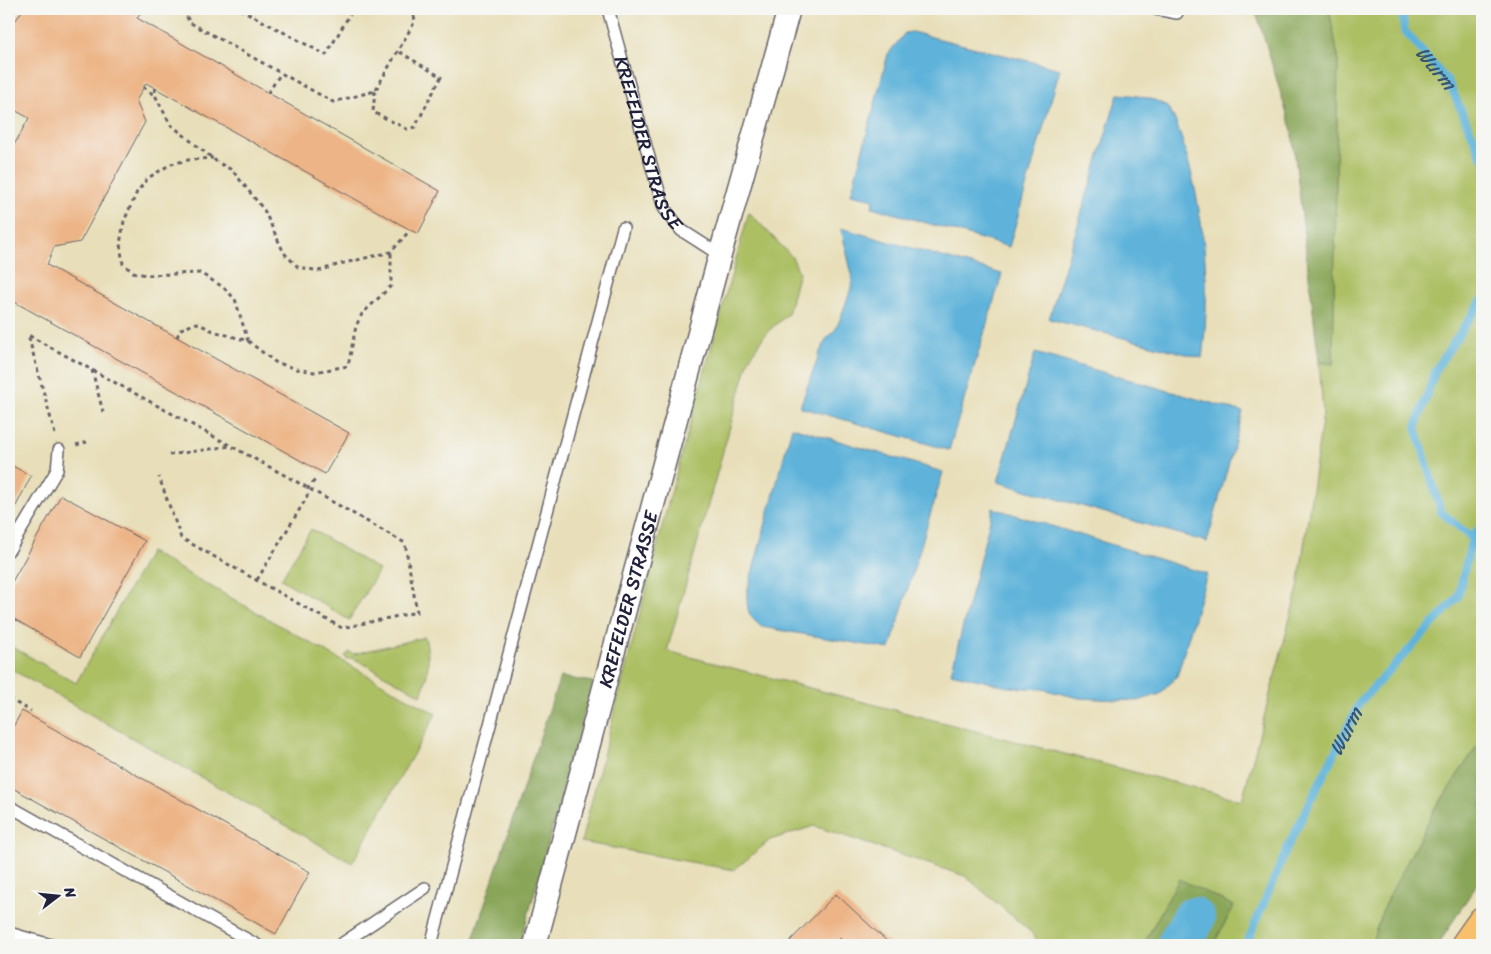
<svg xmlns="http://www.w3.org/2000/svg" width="1491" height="954" font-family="Sriracha,sans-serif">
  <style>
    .green { fill: #acbf63; stroke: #67704f }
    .forest { fill: #89a659; stroke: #56644a }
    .water { fill: #5eb3da; stroke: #406a8a }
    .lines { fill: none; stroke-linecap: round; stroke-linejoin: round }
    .stream { stroke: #5eb3da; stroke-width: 8 }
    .river { stroke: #5eb3da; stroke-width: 44 }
    .building { fill: #edb587 }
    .service-casing { stroke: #676467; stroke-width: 14 }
    .minor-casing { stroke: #676467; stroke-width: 25 }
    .motorway-casing { stroke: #676467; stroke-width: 30 }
    .path { stroke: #676467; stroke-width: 3; stroke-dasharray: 4 4; stroke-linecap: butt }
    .service { stroke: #fff; stroke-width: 11 }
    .minor { stroke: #fff; stroke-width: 22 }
    .motorway { stroke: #f8bf6c; stroke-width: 28 }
    .labels { text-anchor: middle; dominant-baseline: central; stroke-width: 4; stroke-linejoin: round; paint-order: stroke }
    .street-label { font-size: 19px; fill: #22223b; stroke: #f6f6f2 }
    .water-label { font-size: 20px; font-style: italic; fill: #375573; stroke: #f6f6f2 }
  </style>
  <rect width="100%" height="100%" fill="#f6f6f2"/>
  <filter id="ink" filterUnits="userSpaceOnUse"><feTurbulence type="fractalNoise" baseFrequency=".02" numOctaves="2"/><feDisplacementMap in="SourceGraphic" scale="10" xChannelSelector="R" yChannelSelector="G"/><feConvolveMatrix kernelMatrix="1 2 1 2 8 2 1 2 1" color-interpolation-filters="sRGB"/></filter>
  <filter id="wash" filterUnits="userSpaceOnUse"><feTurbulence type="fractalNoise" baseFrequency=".0096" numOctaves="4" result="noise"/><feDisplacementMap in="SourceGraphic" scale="20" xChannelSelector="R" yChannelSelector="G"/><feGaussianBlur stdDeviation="1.12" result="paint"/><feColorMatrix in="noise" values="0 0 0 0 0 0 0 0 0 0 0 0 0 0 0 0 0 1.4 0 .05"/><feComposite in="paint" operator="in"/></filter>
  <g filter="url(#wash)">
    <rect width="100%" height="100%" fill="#e8dfba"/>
    <path class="green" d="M 1329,9 L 1482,9 L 1482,738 L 1434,811 L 1384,906 L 1371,945 L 1213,945 L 1234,906 L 1179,880 L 1143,945 L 1041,945 L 1032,933 L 965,876 L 814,826 L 770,840 L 734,870 L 581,842 L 669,500 L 749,212 L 792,257 L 799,272 L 788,314 L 766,333 L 749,359 L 667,651 L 1242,800 L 1298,588 L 1323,413 L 1319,362 L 1333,364 L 1338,57 Z
      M 311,529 L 379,570 L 349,620 L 281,579 Z
      M 150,552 L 436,714 L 352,863 L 9,668 L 9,645 L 76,683 Z
      M 425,637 C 430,657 429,675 421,695 L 353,658 L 347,659 L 345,656 L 349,652 L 354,654 Z"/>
    <path class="forest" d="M 1253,9 L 1329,9 L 1338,57 L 1333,364 L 1319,362 L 1292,131 L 1259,21 Z
      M 560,677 L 593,682 L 520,945 L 471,945 Z
      M 1482,738 L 1482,876 L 1438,945 L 1371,945 L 1384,906 L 1434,811 Z
      M 1179,879 L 1234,906 L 1213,945 L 1143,945 Z"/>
    <path class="water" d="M 912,32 L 1060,69 L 1009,247 L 872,207 L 874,199 L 851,194 L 888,54 L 905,33 Z
      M 1118,94 C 1132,95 1154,97 1166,106 C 1173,111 1179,131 1182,140 C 1204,209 1212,286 1202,358 L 1049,319 Z
      M 841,228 L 1002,274 L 949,450 L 800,407 L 820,352 L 827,338 L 835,330 L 839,322 L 851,289 L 852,275 Z
      M 1035,353 L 1243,412 L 1207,542 L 998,482 Z
      M 792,427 L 943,472 L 890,649 L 762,627 C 747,616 747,609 747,592 Z
      M 993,508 L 1207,574 L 1177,676 L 1160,694 L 1138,701 L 1079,698 L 1042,689 L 1008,687 L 951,673 Z"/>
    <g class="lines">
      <g class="stream">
        <path id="s1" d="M 1402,9 L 1404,30 L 1449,83 L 1482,157"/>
        <path d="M 1472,538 L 1441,512 L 1416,427 L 1436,369 L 1482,300"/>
        <path id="s2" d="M 1246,945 L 1289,844 L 1360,702 L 1458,597 L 1472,538 L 1482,525"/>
      </g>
      <path class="river" d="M 1179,945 L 1193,919"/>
    </g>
    <g id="blocks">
      <path class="building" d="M 23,9 L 143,9 L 137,18 L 440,191 L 418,234 L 146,83 L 136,101 L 145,122 L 80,242 L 54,247 L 47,265 L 349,433 L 325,474 L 9,299 L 9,154 L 29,118 L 9,107 L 9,16 L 16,20 Z
        M 9,464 L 31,476 L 9,520 Z
        M 61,495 L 145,541 L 80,657 L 9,616 L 9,587 Z
        M 22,711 L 310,872 L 276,934 L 9,786 L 9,734 Z
        M 836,894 L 891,945 L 847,945 L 840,938 L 833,945 L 786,945 Z"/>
    </g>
  </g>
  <g filter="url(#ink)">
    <use href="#blocks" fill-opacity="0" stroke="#676467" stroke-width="1"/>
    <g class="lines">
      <defs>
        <g id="service">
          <path id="s3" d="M 608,9 L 652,168 L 664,208 L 681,230 L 720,255"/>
          <path d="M 1156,9 L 1177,13"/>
          <path d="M 9,550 L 57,470 L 59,450"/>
          <path d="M 9,806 L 257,945"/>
          <path d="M 9,933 L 51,945"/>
          <path d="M 340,945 L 425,888"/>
          <path d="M 431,945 L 623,228"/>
        </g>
        <g id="minor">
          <path id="s4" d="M 535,945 L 720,255 L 789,9"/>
        </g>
        <path id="motorway" d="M 1465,945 L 1482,921"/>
      </defs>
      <use href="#service" class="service-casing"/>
      <use href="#minor" class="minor-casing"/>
      <use href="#motorway" class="motorway-casing"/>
      <path class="path" d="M 184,9 L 189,22 L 333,102 L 375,91 L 415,21 L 412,9
        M 240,9 L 326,55 L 353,9
        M 143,87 L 154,95
        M 155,88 L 155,95 L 170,124 L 217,162 L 232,170 L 264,210 L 284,253 L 298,267 L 319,271 L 340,264 L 391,252 L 410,230
        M 375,91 L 373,112 L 407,129 L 415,127 L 441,77 L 398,51
        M 268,93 L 281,73
        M 177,337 L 181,329 L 197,323 L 213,331 L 248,341 L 235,299 L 223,287 L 200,273 L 146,275 L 133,272 L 123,264 L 120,244 L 124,221 L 137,192 L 148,178 L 171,164 L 188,160 L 213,158
        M 248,341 L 275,362 L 297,369 L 314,372 L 348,366 L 356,326 L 362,314 L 391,286 L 391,252
        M 92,370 L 103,412
        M 55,434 L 28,335 L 308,488 L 405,543 L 417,612 L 342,628 L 181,538 L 159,477
        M 76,445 L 87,442
        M 169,455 L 231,446
        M 257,580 L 307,497 L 308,488 L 315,480
        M 9,699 L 31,711"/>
      <use href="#service" class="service"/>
      <use href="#minor" class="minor"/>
      <use href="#motorway" class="motorway"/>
    </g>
  </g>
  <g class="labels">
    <g class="street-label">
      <text stroke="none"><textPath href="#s3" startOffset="140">KREFELDER STRASSE</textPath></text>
      <text stroke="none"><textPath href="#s4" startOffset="358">KREFELDER STRASSE</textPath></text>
    </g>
    <g class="water-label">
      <text stroke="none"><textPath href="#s1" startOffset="71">Wurm</textPath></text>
      <text stroke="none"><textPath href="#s2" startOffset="236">Wurm</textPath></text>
    </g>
  </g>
  <rect width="1491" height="954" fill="none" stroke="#f6f6f2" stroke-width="30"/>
  <g transform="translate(58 896) rotate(74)" stroke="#f6f6f2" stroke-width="4" paint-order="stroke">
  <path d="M0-4L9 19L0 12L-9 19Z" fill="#22223b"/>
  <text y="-8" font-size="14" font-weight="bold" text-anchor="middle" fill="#22223b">N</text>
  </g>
</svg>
